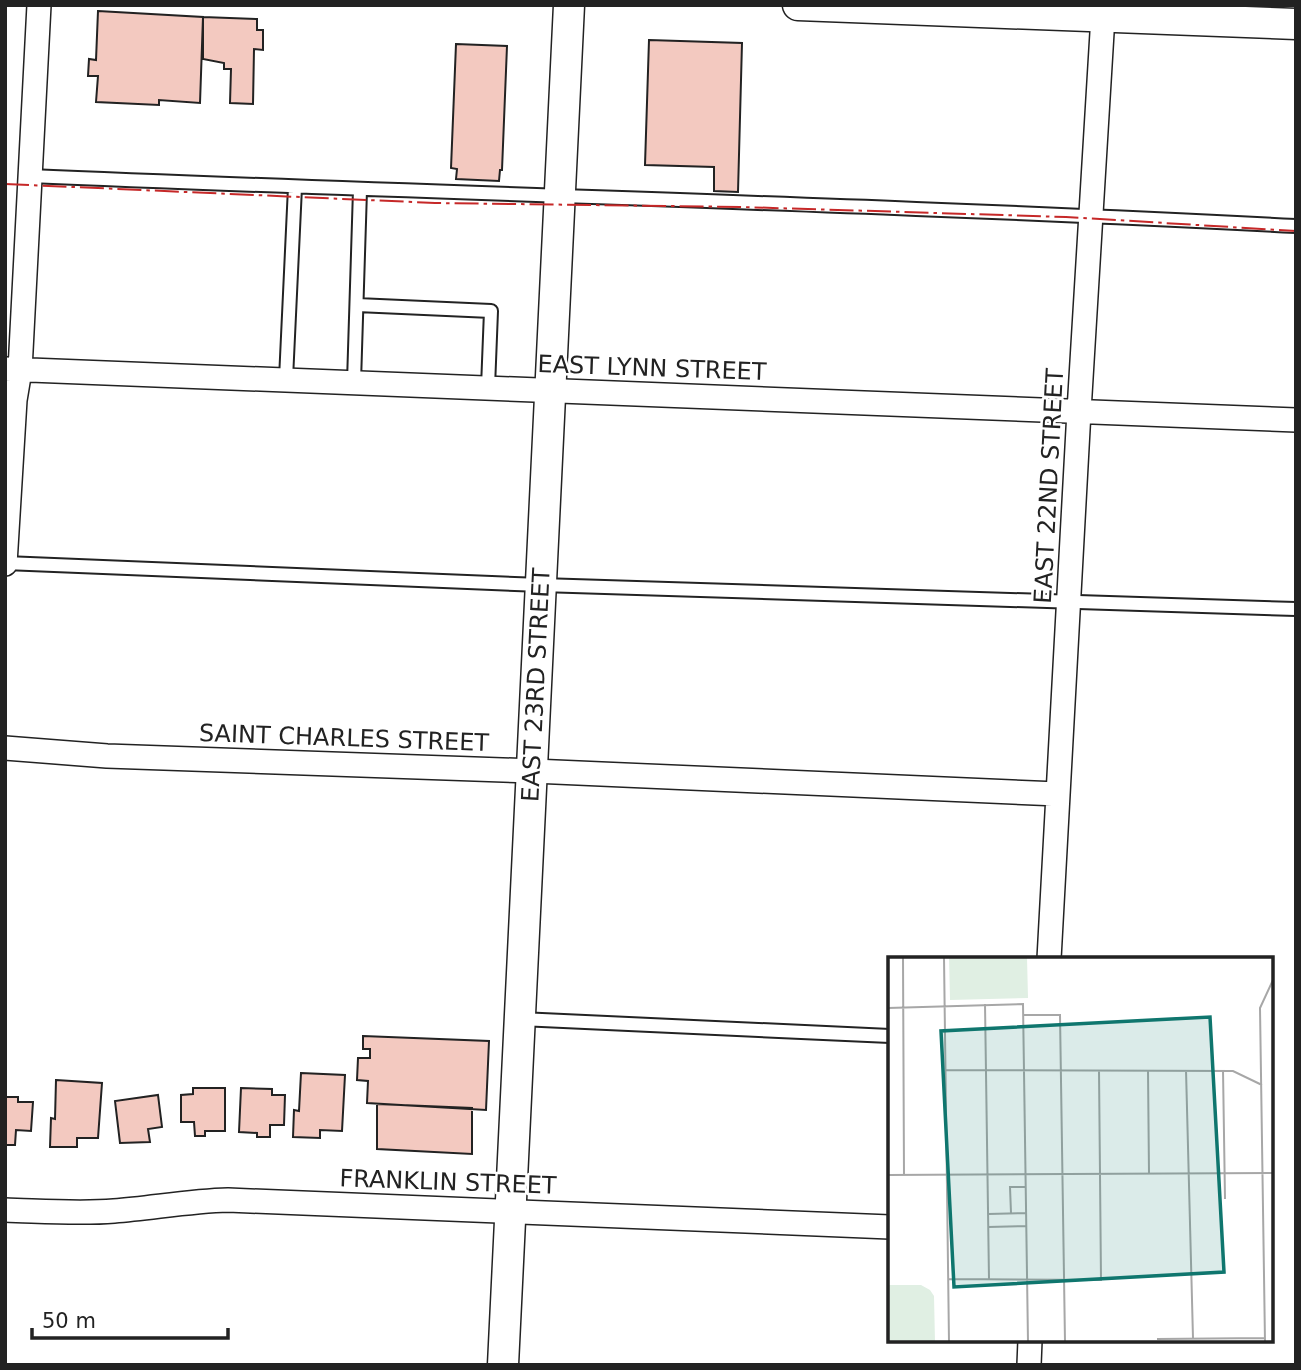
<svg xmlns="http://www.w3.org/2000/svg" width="1301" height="1370" font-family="'DejaVu Sans',sans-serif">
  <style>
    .building { fill: #f3c9c0; stroke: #222; stroke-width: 2 }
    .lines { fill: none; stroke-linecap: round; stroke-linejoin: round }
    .service-casing { stroke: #222; stroke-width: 16 }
    .minor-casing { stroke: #222; stroke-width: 26 }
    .tertiary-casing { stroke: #222; stroke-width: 33 }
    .service { stroke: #fff; stroke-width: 12 }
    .minor { stroke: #fff; stroke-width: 23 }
    .tertiary { stroke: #fff; stroke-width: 30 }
    .power { stroke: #c62828; stroke-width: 2; stroke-dasharray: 24 5 3.5 5; stroke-linecap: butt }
    .labels { text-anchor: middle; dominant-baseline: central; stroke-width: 5; stroke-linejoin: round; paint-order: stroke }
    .street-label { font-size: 24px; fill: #222; stroke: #fff }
    .inset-road { fill: none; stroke: #a7a7a7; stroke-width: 2 }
    .view { fill: #0f766e; fill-opacity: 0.15; stroke: #0f766e; stroke-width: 3.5 }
    .inset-edge { fill: none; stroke: #222; stroke-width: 3.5 }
  </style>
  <rect width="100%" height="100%" fill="#fff"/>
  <path class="building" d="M 98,11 L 203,17 L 200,103 L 159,100 L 159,105 L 96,102 L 98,76 L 88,76 L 89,59 L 96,60 Z
    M 203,17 L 257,19 L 257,30 L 263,30 L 263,50 L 254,49 L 253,104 L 230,103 L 231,69 L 224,69 L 224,63 L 203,59 Z
    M 649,40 L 742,43 L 738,192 L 714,191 L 714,167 L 645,165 Z
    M 456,44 L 507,46 L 502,170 L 500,170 L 499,181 L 456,179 L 457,169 L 451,168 Z
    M 363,1036 L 489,1041 L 486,1110 L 367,1103 L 368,1081 L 357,1080 L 358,1058 L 370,1058 L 370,1049 L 363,1049 Z
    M 301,1073 L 345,1075 L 342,1131 L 320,1130 L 320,1138 L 293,1137 L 294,1110 L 299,1111 Z
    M 56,1080 L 102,1083 L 98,1138 L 77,1138 L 77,1147 L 50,1147 L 51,1118 L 55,1119 Z
    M 193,1088 L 225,1088 L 225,1131 L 205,1131 L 205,1136 L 195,1136 L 194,1122 L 181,1122 L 181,1095 L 193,1094 Z
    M 241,1088 L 272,1089 L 272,1095 L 285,1095 L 284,1125 L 270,1125 L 270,1137 L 257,1137 L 257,1133 L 239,1132 Z
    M 158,1095 L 162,1127 L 148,1129 L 150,1142 L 120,1143 L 115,1101 Z
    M 5,1097 L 18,1097 L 18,1102 L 33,1102 L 31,1131 L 16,1130 L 15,1145 L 5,1145 Z
    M 377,1104 L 472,1108 L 472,1154 L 377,1149 Z"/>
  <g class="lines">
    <defs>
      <path id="service" d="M 30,176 C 452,194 874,204 1296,226
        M 357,305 L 491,311 L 488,387
        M 286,379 L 295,187
        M 354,382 L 360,190
        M 5,563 L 541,585 L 1296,609
        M 520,1019 L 890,1036"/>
      <path id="minor" d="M 5,369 L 1296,420
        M 5,564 L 15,400 L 20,370 L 39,5
        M 5,748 L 107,756 L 533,771 L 1058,794
        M 1049,959 L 1079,411 L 1103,16
        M 5,1210 C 41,1211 78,1214 114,1211 C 152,1208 190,1201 228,1200 L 890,1227
        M 1029,1365 L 1030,1340"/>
      <g id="tertiary">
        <path d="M 798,5 L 1296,24"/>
        <path id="s1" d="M 503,1365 L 569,5"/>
      </g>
    </defs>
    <use href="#service" class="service-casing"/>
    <use href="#minor" class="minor-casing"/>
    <use href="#tertiary" class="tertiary-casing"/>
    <use href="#service" class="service"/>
    <use href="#minor" class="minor"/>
    <use href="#tertiary" class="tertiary"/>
    <path class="power" d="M 5,184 L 435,203 L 742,207 L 1066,217 L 1296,231"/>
  </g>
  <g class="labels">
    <g class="street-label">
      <text transform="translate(652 368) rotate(2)">EAST LYNN STREET</text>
      <text transform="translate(1049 486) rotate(-87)">EAST 22ND STREET</text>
      <text stroke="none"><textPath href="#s1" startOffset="681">EAST 23RD STREET</textPath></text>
      <text transform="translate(344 738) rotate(2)">SAINT CHARLES STREET</text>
      <text transform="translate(448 1182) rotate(2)">FRANKLIN STREET</text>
    </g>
  </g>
  <g transform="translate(888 957)">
    <rect width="385" height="385" fill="#fff"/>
    <path d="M 139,0 L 140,41 L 62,43 L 61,0 ZM 0,328 L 33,328 L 42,333 L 46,339 L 47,385 L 0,385 Z" fill="#e0efe3"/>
    <path class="inset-road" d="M 15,0 L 16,218M 56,0 L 61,385M 97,47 L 101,322M 0,51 L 135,47 L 140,385M 135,58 L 172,58 L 177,385M 58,113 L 345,114 L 374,128M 260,113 L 261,217M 298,113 L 305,381M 335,113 L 337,242M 0,218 L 385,216M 123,256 L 122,230 L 137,230M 100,257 L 138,256M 100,270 L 138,269M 61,322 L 213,323 L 211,113M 269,382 L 377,381M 377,385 L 372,51 L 385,23"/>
    <path class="view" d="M 322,60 L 336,315 L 66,330 L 53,74 Z"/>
    <rect width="385" height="385" class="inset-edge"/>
  </g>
  <rect width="1301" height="1370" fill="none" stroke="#222222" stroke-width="14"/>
  <path d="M32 1328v10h196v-10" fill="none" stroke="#222222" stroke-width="3.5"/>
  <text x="42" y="1328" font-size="21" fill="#222222" stroke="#ffffff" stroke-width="5" paint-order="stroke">50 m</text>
</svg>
